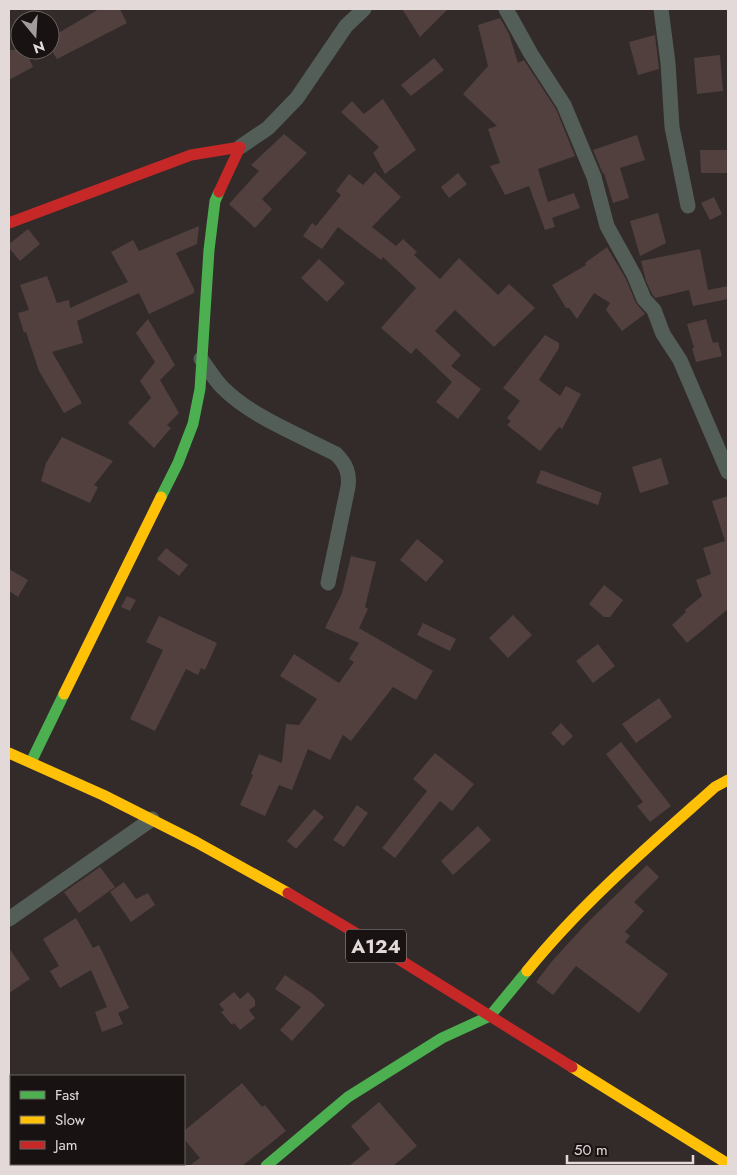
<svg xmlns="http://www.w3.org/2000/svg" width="737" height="1175" font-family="Jost,sans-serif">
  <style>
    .building { fill: #52403f }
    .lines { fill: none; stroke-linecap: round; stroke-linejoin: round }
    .street { stroke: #545e58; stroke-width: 15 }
    .fast { stroke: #4caf50; stroke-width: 11 }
    .slow { stroke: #ffc107; stroke-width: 11 }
    .jam { stroke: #c62828; stroke-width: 11 }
    .labels { text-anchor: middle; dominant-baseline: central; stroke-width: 4.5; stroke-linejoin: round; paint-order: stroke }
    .shield { fill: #181212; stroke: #a59d9d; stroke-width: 1 }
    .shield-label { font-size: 19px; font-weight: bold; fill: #e2d9d8 }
  </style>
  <rect width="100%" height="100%" fill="#322b2a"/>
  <path class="building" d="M 99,9 L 120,9 L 127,23 L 57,59 L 50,48 L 50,38 Z
    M 402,9 L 448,9 L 420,37 Z
    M 500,18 L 509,34 L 518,63 L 524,60 L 556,109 L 575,156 L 538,169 L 548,202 L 574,193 L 580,208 L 552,218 L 555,227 L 545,230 L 529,186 L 505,195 L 490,166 L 500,163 L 488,129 L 497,126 L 463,94 L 488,66 L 478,25 Z
    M 655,35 L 659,69 L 638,75 L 629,42 Z
    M 9,50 L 25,50 L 33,67 L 9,80 Z
    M 720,55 L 723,91 L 697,94 L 694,58 Z
    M 434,58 L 444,70 L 411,96 L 401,85 Z
    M 383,99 L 416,150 L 385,174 L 373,153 L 379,147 L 341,112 L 352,101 L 364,114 Z
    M 284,134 L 307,153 L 262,199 L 272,209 L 255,228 L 229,204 L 259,171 L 251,165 Z
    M 637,135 L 645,160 L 620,168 L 629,198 L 613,203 L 604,173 L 603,174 L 593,150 Z
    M 700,150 L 728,150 L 728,173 L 701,173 Z
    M 375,172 L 401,197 L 372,227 L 396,246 L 403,239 L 417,252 L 414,255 L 440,279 L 459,258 L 498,295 L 509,284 L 535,308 L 494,347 L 455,310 L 435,331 L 461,355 L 451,366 L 481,389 L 458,419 L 436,402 L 452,382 L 416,348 L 411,354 L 381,328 L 416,288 L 383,257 L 381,260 L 338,227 L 322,249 L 303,236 L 312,223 L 316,226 L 341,195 L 336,191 L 349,174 L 363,185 Z
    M 458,173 L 467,184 L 449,198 L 441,187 Z
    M 714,197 L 722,214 L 710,220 L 701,203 Z
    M 658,213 L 666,243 L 640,256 L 630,221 Z
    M 199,226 L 197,244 L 176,253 L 194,289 L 194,293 L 149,314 L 139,293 L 77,321 L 83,343 L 52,352 L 82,403 L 64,413 L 39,371 L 26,332 L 24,333 L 18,313 L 29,310 L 20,285 L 47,276 L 57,303 L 69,300 L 70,308 L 128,282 L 111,252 L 133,240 L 139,251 Z
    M 28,229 L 40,244 L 20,261 L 9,248 L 9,244 Z
    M 607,247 L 626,279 L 636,303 L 645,314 L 622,331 L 606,310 L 610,303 L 594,293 L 577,319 L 569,308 L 566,308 L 552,285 L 586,265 L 585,263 Z
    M 700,249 L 708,290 L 728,286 L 728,299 L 693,306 L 689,290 L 655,298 L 652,294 L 646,281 L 641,261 Z
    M 319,259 L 345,283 L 327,302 L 301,278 Z
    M 148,319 L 175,365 L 160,380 L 179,413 L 167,425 L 171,428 L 154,448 L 128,423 L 151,398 L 140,381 L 155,362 L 136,333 Z
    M 706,319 L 713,343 L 718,342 L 722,356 L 696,362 L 692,348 L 694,348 L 687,324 Z
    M 545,335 L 559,343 L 559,348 L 539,380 L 560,396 L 566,386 L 581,394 L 562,429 L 559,427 L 540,451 L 507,425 L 511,421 L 507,418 L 520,401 L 503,388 Z
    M 62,437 L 113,461 L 94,485 L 98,487 L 90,503 L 41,481 L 46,463 Z
    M 661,458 L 669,484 L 640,493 L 632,467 Z
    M 541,470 L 602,493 L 598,505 L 536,483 Z
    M 728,496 L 728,609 L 687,643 L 672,625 L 686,612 L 685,610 L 702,596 L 696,580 L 711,574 L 703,548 L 725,541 L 712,501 Z
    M 417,539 L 444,561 L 426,582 L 400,560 Z
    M 166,548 L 188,565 L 179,576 L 157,559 Z
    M 351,556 L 376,562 L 365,607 L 368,609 L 359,628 L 433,671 L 416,700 L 393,687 L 351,741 L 343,735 L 330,760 L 308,749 L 292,790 L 279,785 L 265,816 L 240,805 L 253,775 L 251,774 L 259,754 L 282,763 L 286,724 L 299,725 L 317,699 L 280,676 L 294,654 L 339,683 L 354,662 L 349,659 L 359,643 L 325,628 L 342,593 Z
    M 9,569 L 28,580 L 18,597 L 9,591 Z
    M 604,585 L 623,600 L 610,617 L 604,617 L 589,604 Z
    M 127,596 L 136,600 L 130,611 L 121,607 Z
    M 513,615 L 532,635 L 508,658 L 489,638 Z
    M 159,616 L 217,643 L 205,670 L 201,668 L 198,675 L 186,669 L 155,731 L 130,719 L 163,650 L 146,642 Z
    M 423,623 L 456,639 L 450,651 L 417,635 Z
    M 598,644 L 615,666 L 593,683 L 576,661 Z
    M 659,698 L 672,717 L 636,743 L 622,724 Z
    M 561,723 L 573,736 L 563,746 L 551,733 Z
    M 621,742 L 671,806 L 650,822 L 637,806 L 643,802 L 606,754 Z
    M 435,753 L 474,784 L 452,811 L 440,801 L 395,858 L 382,848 L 427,791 L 413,779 Z
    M 357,805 L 368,813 L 344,847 L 333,840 Z
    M 314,809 L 324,817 L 296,849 L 287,841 Z
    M 478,826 L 491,840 L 453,875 L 441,861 Z
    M 647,865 L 659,877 L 634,902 L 644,911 L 625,932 L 630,936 L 625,942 L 668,974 L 639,1013 L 576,966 L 553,995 L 536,982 L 553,960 L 587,923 Z
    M 100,867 L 115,887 L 79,913 L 64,892 Z
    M 124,882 L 136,899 L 148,893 L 155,905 L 131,922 L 110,892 Z
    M 76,918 L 93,948 L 99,945 L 129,1008 L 118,1013 L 123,1024 L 102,1032 L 95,1012 L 107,1007 L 91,970 L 60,988 L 50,971 L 59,966 L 43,939 Z
    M 9,948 L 30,979 L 9,993 Z
    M 285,975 L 313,994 L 325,1005 L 292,1041 L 280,1030 L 301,1007 L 275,989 Z
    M 234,992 L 240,999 L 248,992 L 255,1000 L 255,1006 L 249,1010 L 255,1018 L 240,1030 L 234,1023 L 232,1025 L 221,1012 L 224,1010 L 219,1004 Z
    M 242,1083 L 262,1107 L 265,1105 L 286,1131 L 242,1166 L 189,1166 L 200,1158 L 184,1139 L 184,1131 Z
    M 379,1102 L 417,1146 L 393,1166 L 349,1166 L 370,1149 L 351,1126 Z"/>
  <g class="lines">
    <path class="street" d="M 506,9 L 531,54 L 564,105 L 594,177 L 607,226 L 634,275 L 644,299 L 654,310 L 663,334 L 680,360 L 728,472
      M 661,9 L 668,63 L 672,127 L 688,206
      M 240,147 L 268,128 L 297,98 L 346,26 L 364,9
      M 201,359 C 208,368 214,379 222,387 C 250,416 299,435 336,454 C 346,464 350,473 348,487 L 328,583
      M 9,919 L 152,819"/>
    <path class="fast" d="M 161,497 L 178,463 L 193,424 L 200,389 L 209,250 L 215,201 L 219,192
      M 31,762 L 64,694
      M 266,1166 L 348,1097 L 442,1038 L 490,1016 L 527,971"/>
    <path class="slow" d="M 64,694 L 161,497
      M 9,753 L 103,795 L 196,842 L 288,893
      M 527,971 C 582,903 650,845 715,787 L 728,780
      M 572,1067 L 728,1164"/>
    <path class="jam" d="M 9,223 L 191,155 L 240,147 L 219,192
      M 288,893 L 376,945 L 572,1067"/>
  </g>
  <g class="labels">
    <rect class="shield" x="346" y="929.5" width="60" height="33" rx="4"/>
    <g class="shield-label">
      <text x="376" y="946">A124</text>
    </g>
  </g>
  <rect width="737" height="1175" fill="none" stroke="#e2d9d8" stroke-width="20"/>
  <rect x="10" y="1075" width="175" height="90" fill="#181212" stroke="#696261"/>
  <rect x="20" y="1091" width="25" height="8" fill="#4caf50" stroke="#696261"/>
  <text x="55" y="1100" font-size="15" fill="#e2d9d8">Fast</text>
  <rect x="20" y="1116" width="25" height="8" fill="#ffc107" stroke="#696261"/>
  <text x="55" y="1125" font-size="15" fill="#e2d9d8">Slow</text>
  <rect x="20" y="1141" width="25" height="8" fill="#c62828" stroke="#696261"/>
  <text x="55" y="1150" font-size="15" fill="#e2d9d8">Jam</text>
  <g transform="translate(35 35) rotate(162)"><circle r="24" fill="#181212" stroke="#696261"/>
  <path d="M0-4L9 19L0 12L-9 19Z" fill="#a49c9b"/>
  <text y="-8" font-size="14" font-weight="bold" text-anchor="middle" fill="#e2d9d8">N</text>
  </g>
  <path d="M567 1155v8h126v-8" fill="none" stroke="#e2d9d8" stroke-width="2.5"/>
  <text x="574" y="1155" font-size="15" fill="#e2d9d8" stroke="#181212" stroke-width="4" paint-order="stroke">50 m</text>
</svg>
